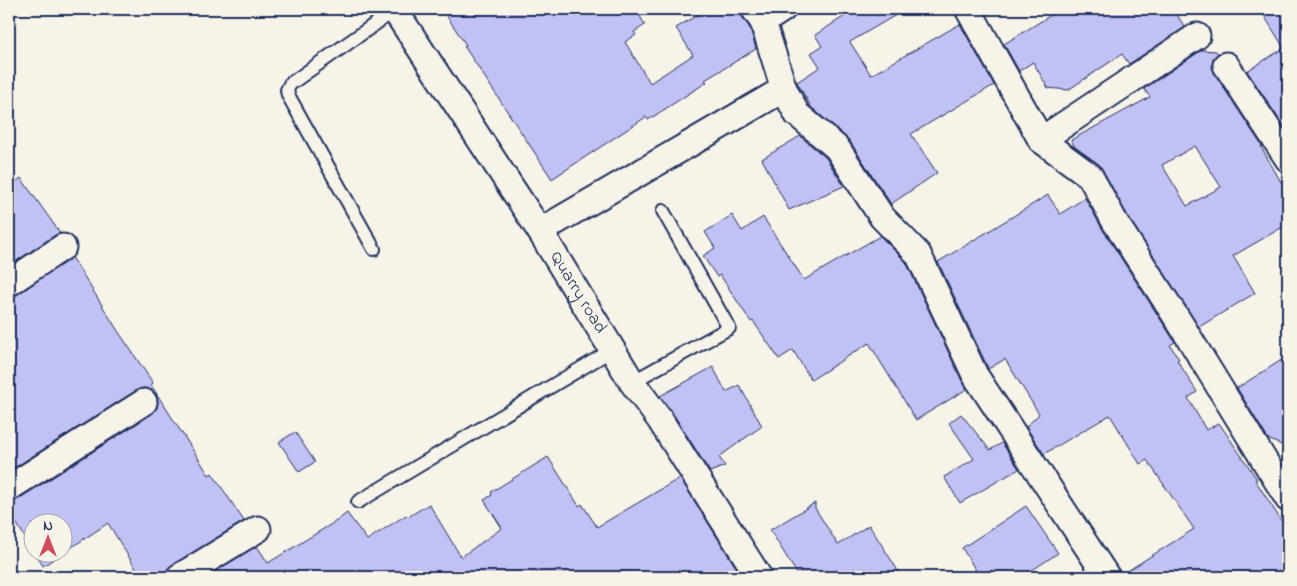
<svg xmlns="http://www.w3.org/2000/svg" width="1297" height="586" font-family="'Indie Flower',sans-serif">
  <style>
    .building { fill: #c2c1f3; stroke: #1b2f5e; fill-rule: evenodd }
    .lines { fill: none; stroke-linecap: round; stroke-linejoin: round }
    .lane-casing { stroke: #1b2f5e; stroke-width: 16 }
    .street-casing { stroke: #1b2f5e; stroke-width: 29 }
    .lane { stroke: #f7f3e8; stroke-width: 12 }
    .street { stroke: #f7f3e8; stroke-width: 25 }
    .labels { text-anchor: middle; dominant-baseline: central; stroke-width: 4; stroke-linejoin: round; paint-order: stroke }
    .street-label { font-size: 18px; fill: #1b2f5e; stroke: #f7f3e8 }
  </style>
  <rect width="100%" height="100%" fill="#f7f3e8"/>
  <filter id="ink" filterUnits="userSpaceOnUse"><feTurbulence type="fractalNoise" baseFrequency=".02" numOctaves="2"/><feDisplacementMap in="SourceGraphic" scale="10" xChannelSelector="R" yChannelSelector="G"/><feConvolveMatrix kernelMatrix="1 2 1 2 8 2 1 2 1" color-interpolation-filters="sRGB"/></filter>
  <g filter="url(#ink)">
    <path class="building" d="M 442,9 L 636,9 L 645,25 L 634,32 L 636,35 L 625,42 L 650,83 L 693,55 L 676,28 L 707,9 L 740,9 L 742,17 L 750,28 L 756,49 L 705,80 L 707,82 L 648,120 L 646,117 L 552,179 L 464,46 L 466,45 Z
      M 856,9 L 906,9 L 850,42 L 871,75 L 960,24 L 994,85 L 911,134 L 937,173 L 891,204 L 849,140 L 811,107 L 797,82 L 820,67 L 811,53 L 822,46 L 815,35 Z
      M 1061,9 L 1173,9 L 1185,27 L 1129,64 L 1122,54 L 1068,90 L 1048,88 L 1033,62 L 1019,71 L 1004,44 Z
      M 1260,9 L 1288,9 L 1288,130 L 1287,131 L 1247,71 L 1284,48 Z
      M 1202,50 L 1216,51 L 1218,53 L 1213,58 L 1212,65 L 1214,73 L 1262,146 L 1261,147 L 1288,194 L 1288,224 L 1233,256 L 1255,293 L 1199,327 L 1127,215 L 1102,169 L 1099,164 L 1075,147 L 1071,140 L 1150,97 L 1144,89 ZM 1195,146 L 1221,187 L 1187,206 L 1162,165 Z
      M 800,136 L 826,158 L 844,186 L 789,210 L 762,159 Z
      M 21,178 L 60,233 L 55,235 L 9,266 L 9,187 Z
      M 1048,195 L 1060,214 L 1085,198 L 1103,230 L 1175,342 L 1170,345 L 1179,359 L 1177,360 L 1197,392 L 1188,398 L 1206,430 L 1219,423 L 1257,479 L 1255,480 L 1288,531 L 1288,577 L 1121,577 L 1121,575 L 1194,529 L 1147,460 L 1140,464 L 1110,415 L 1044,454 L 1026,427 L 1039,414 L 1005,359 L 988,369 L 988,368 L 938,262 Z
      M 732,215 L 742,231 L 763,217 L 804,280 L 880,236 L 906,262 L 962,381 L 967,389 L 916,420 L 869,343 L 811,380 L 793,350 L 779,359 L 753,321 L 751,322 L 720,275 L 717,277 L 703,256 L 715,248 L 705,232 Z
      M 72,257 L 118,331 L 153,383 L 151,385 L 209,475 L 212,473 L 244,521 L 172,565 L 166,571 L 165,577 L 141,577 L 108,523 L 60,555 L 43,566 L 36,554 L 62,554 L 62,524 L 32,524 L 32,549 L 9,511 L 9,502 L 17,500 L 152,414 L 157,408 L 158,401 L 156,394 L 151,390 L 144,388 L 137,390 L 9,471 L 9,297 L 17,295 Z
      M 1288,356 L 1288,448 L 1268,439 L 1237,388 Z
      M 713,367 L 726,392 L 739,385 L 762,426 L 719,457 L 725,466 L 710,472 L 672,412 L 660,396 Z
      M 961,414 L 990,450 L 1002,443 L 1019,469 L 960,503 L 944,477 L 974,459 L 949,423 Z
      M 295,432 L 315,462 L 299,472 L 279,442 Z
      M 548,457 L 579,506 L 582,504 L 597,527 L 680,478 L 742,577 L 206,577 L 257,546 L 268,563 L 338,520 L 347,513 L 367,540 L 406,515 L 408,517 L 429,504 L 461,557 L 502,528 L 484,500 L 492,495 L 491,492 Z
      M 815,503 L 815,508 L 838,545 L 869,525 L 902,577 L 799,577 L 770,530 Z
      M 1026,506 L 1058,553 L 1022,577 L 980,577 L 962,548 Z"/>
    <g class="lines">
      <defs>
        <path id="lane" d="M 374,249 L 288,95 L 287,90 L 290,84 L 395,10
          M 632,382 L 729,328 L 663,211
          M 358,502 L 612,350"/>
        <g id="street">
          <path id="s1" d="M 394,9 L 540,231 L 632,382 L 660,420 L 759,577"/>
          <path d="M 754,9 L 763,22 L 784,89 L 797,114 L 837,148 L 882,217 L 918,254 L 975,375 L 1107,577"/>
          <path d="M 968,9 L 1041,140 L 1090,176 L 1115,222 L 1180,323 L 1288,499"/>
          <path d="M 763,22 L 783,9"/>
          <path d="M 1226,65 L 1288,159"/>
          <path d="M 1041,140 L 1197,36"/>
          <path d="M 540,231 L 784,89"/>
          <path d="M 9,283 L 63,247"/>
          <path d="M 9,488 L 144,402"/>
          <path d="M 179,577 L 258,529"/>
        </g>
      </defs>
      <use href="#lane" class="lane-casing"/>
      <use href="#street" class="street-casing"/>
      <use href="#lane" class="lane"/>
      <use href="#street" class="street"/>
    </g>
  </g>
  <g class="labels">
    <g class="street-label">
      <text stroke="none"><textPath href="#s1" startOffset="338">Quarry road</textPath></text>
    </g>
  </g>
  <rect width="1297" height="586" fill="none" stroke="#f7f3e8" stroke-width="30"/>
  <rect x="15" y="15" width="1267" height="556" fill="none" stroke="#1b2f5e" stroke-width="2" filter="url(#ink)"/>
  <g transform="translate(48 538)"><circle r="24" fill="#f7f3e8" stroke="#9fa5b1"/>
  <path d="M0-4L9 19L0 12L-9 19Z" fill="#d1495b"/>
  <text y="-8" font-size="14" font-weight="bold" text-anchor="middle" fill="#1b2f5e">N</text>
  </g>
</svg>
